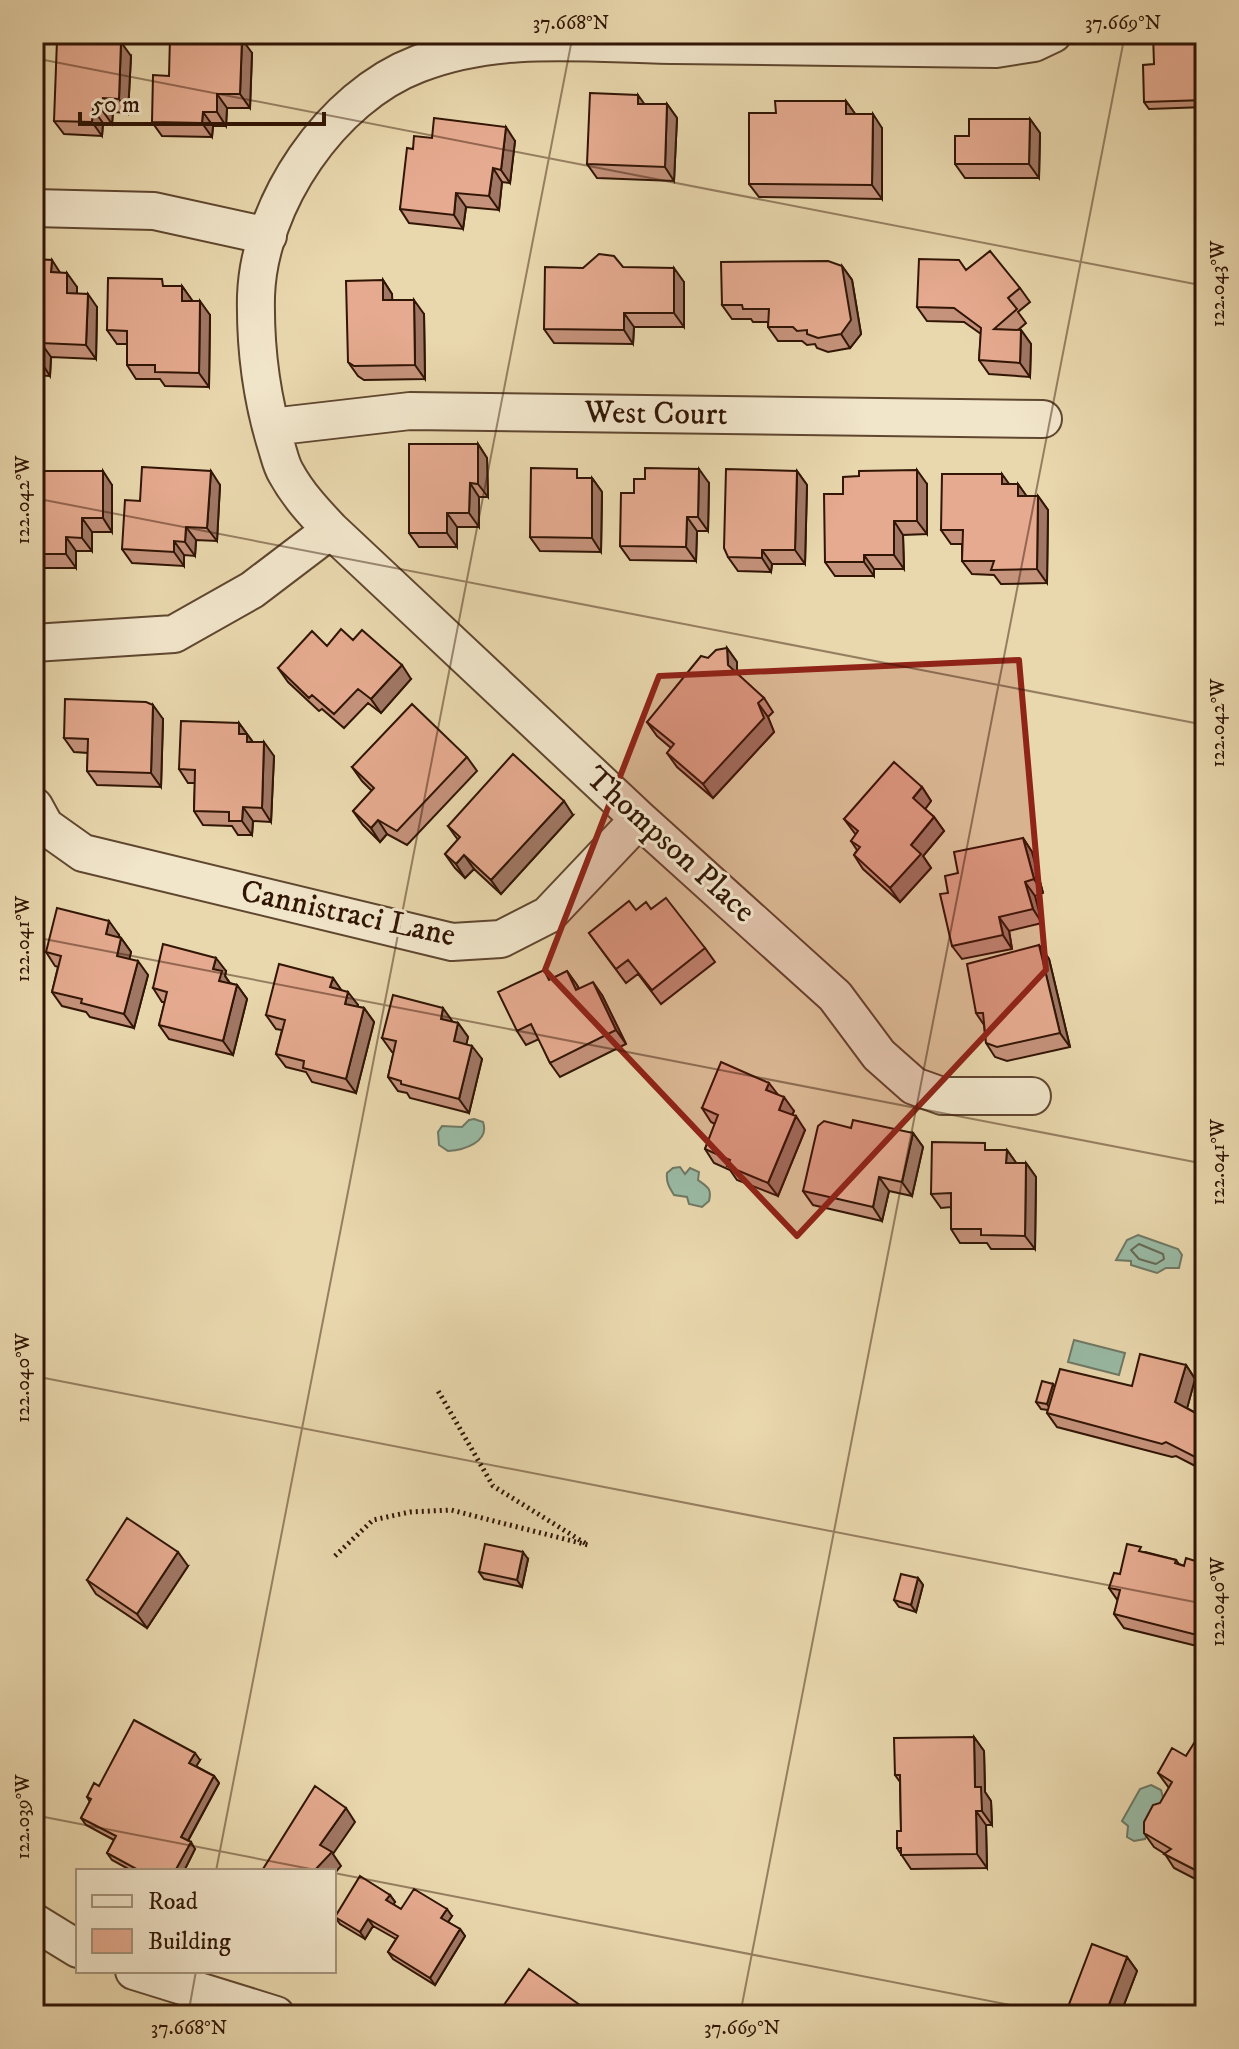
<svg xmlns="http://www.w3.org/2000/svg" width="1239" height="2049" font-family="'IM FELL DW Pica',serif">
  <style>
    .water { fill: #99baa4; stroke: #6f7864; stroke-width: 2 }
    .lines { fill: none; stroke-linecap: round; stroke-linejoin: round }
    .shore { stroke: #656854; stroke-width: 2 }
    .street-casing { stroke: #5f462f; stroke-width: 40 }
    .path { stroke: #311505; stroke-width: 5; stroke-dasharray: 2 4; stroke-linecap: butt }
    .street { stroke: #f1e5ca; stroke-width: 36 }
    .wall { fill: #c5927b; stroke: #311505; stroke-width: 2 }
    .shaded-wall { fill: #a07764; stroke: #311505; stroke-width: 2 }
    .building { fill: #e5aa8f; stroke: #311505; stroke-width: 2 }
    .marked { fill: #8f2418; fill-opacity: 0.2; stroke: #8f2418; stroke-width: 6; stroke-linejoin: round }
    .ticks { fill: none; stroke: #311505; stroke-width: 2; stroke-opacity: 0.45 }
    .labels { text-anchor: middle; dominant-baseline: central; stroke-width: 6; stroke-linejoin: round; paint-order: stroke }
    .street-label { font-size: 32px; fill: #311505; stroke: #f1e5ca }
    .neatline { fill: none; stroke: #311505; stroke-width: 3 }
    .ticks-label { font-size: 20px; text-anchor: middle; fill: #311505 }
  </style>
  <rect width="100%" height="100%" fill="#e9d7ad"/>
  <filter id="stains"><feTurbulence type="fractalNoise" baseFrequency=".0025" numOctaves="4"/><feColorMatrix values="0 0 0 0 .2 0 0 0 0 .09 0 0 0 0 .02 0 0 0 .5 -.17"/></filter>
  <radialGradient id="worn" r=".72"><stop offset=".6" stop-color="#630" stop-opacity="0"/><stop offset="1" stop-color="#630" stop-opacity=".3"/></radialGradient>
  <path class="water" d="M 474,1119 L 483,1122 C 490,1142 464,1150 448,1151 L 439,1145 L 438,1132 L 442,1126 L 462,1127 L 469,1120 Z
    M 680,1167 L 685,1174 L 690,1168 L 699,1172 L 698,1180 C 708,1187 712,1189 709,1201 L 702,1207 L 689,1204 L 687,1197 L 674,1195 C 669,1187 666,1182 667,1173 L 673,1168 Z
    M 1138,1235 L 1178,1249 L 1182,1255 L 1179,1268 L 1166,1268 L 1157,1273 L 1131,1265 L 1131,1261 L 1116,1260 L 1127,1240 Z
    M 1074,1340 L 1125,1353 L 1119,1375 L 1068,1362 Z
    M 1151,1785 L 1161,1790 L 1164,1801 L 1145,1839 L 1134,1841 L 1127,1837 L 1128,1826 L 1122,1821 L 1140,1789 Z"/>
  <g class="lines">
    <path class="shore" d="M 1139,1244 L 1163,1254 L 1164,1259 L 1156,1264 L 1139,1259 L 1131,1250 Z"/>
    <defs>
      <path id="street" d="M 34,208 L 154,211 L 268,236
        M 271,427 L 410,411 L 1043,419
        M 34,643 L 174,634 L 252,590 L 331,530
        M 34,806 L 45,826 L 83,853 L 452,942 L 501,939 L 548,915 L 639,819
        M 1032,1096 L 942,1096 L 914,1086 L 879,1055 L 835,996 L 639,819 L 331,530 C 314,512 298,495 286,473 C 281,465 279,454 276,445 C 261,396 255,347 256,296 C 259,204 331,97 418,64 C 499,32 589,44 675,45 C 782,46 889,48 996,49 L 1034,43 L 1053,34
        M 34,1922 L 78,1949
        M 134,1971 L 276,2015"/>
    </defs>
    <use href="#street" class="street-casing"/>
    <path class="path" d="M 335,1556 L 373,1520 L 410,1512 L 451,1510 L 588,1545 L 493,1486 L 437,1389"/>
    <use href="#street" class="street"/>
  </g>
  <path class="wall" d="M 1205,34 L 1205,107 L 1149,109 L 1144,102 L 1154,64 Z
    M 252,53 L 250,108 L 227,108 L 226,126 L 213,126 L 212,137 L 162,136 L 152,122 L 169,76 Z
    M 131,56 L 128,113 L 113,112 L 112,124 L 103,123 L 102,136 L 64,134 L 54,121 Z
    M 846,101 L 855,114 L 882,128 L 882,199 L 759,197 L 749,184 L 776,113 Z
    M 667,104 L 677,118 L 674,181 L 597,178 L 587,164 Z
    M 1030,119 L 1040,133 L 1039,178 L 965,178 L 955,164 L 969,136 Z
    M 432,138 L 515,141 L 510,183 L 502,182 L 499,210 L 466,207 L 463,229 L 409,223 L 400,209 L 413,149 Z
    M 34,259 L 60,273 L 77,287 L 77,293 L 97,307 L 96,359 L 51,357 L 50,376 L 34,375 Z
    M 842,266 L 852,280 L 861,334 L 850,348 L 828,352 L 817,348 L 815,344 L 807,345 L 802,341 L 778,341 L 768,327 L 768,322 L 753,322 L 751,319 L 732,319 L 722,305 Z
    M 583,268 L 684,282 L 684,327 L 634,327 L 633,344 L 554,343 L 544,329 Z
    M 966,270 L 1020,288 L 1030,302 L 1018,312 L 1026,323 L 1018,330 L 1021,330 L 1031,344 L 1030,377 L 989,374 L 979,360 L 981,334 L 964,322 L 927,321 L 917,307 Z
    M 383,280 L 392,294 L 392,300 L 424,314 L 425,379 L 364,380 L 358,376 L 348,362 Z
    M 167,286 L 182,286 L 192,301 L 210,315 L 209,387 L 165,386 L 160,379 L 136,379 L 127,365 L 127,344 L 117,344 L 107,330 Z
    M 478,444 L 487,458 L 488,497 L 479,497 L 479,527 L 457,527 L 457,547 L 419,547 L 409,533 Z
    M 34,471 L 112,485 L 112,532 L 92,532 L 92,551 L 76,551 L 76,568 L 34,568 Z
    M 797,471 L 807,485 L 805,564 L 772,564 L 771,572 L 738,571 L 728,557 Z
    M 583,478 L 592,478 L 602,492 L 601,552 L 540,551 L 530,537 Z
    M 709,483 L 708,531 L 697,531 L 696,561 L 630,560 L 620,546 L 634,493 Z
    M 927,484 L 927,534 L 903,535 L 904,569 L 874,569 L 874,576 L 835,576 L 825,562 L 843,494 Z
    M 1009,484 L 1018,484 L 1026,496 L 1038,496 L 1048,510 L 1047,583 L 1001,584 L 994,575 L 972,574 L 962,561 L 962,544 L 951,544 L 941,530 Z
    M 220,485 L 217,541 L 196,540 L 195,556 L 184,555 L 184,566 L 132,563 L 122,549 L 140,501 Z
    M 353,640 L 411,679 L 381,713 L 368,703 L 344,728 L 322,709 L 319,711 L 288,682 L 278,668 L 327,646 Z
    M 727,648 L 737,662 L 737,674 L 764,698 L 773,712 L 768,717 L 774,732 L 713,798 L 677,767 L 667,753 L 671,748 L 657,736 L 647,722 L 708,658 Z
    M 163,719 L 161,787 L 97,785 L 87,771 L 88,753 L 74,752 L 64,738 Z
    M 239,723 L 253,742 L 274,756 L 271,822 L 253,821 L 252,835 L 238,835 L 232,826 L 203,825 L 194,811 L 195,783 L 188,783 L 179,769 Z
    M 467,757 L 477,771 L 407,845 L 387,834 L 380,842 L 363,825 L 353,811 L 372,791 L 362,781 L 352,767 Z
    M 922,787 L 931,801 L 925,809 L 934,817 L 944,831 L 923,856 L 931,868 L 900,902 L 863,869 L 854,855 L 857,850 L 851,841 L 856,835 L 844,819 Z
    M 573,815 L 501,894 L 474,869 L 465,878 L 455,868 L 445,854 L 458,840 L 448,826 Z
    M 1023,838 L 1032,852 L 1043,893 L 1035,896 L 1042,923 L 1009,931 L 1012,949 L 962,959 L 952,946 L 948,893 L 958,873 Z
    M 651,909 L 705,948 L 715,962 L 661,1004 L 638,974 L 626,983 L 589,933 L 636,910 Z
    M 119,935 L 119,937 L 121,938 L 131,952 L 129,959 L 148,975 L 134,1028 L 90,1017 L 86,1012 L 62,1006 L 52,992 L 58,967 L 55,966 L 46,952 Z
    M 1039,945 L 1049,959 L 1070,1047 L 1007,1061 L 995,1057 L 986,1043 L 984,1025 L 976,1013 Z
    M 226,971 L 225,976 L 230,983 L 237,985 L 247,999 L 233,1055 L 169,1039 L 159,1025 L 165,1002 L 162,1002 L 153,988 Z
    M 567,971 L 579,988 L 602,995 L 626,1044 L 560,1077 L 550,1063 L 539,1039 L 526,1045 L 517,1031 L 551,979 Z
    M 333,978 L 341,990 L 358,1005 L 358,1007 L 364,1008 L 374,1022 L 356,1093 L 312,1082 L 306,1072 L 286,1067 L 276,1054 L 282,1030 L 276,1029 L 266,1015 Z
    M 453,1022 L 458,1023 L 468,1037 L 466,1044 L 482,1059 L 469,1113 L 410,1098 L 407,1093 L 398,1091 L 388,1077 L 394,1052 L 392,1052 L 382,1038 Z
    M 778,1095 L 794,1111 L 792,1115 L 805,1130 L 778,1196 L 737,1180 L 730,1170 L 714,1163 L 705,1149 L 715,1124 L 711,1122 L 702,1108 Z
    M 851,1128 L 913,1133 L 923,1147 L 912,1196 L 889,1191 L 882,1221 L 813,1205 L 803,1191 Z
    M 990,1150 L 1007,1150 L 1016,1163 L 1026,1163 L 1036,1177 L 1035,1249 L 991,1249 L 987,1243 L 960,1243 L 951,1229 L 951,1207 L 941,1208 L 931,1194 Z
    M 1186,1365 L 1195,1379 L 1187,1408 L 1205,1418 L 1205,1471 L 1176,1456 L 1172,1457 L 1057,1427 L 1047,1413 L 1048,1410 L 1041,1409 L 1036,1402 L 1055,1387 L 1132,1386 Z
    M 1145,1552 L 1176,1560 L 1179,1564 L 1184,1566 L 1205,1564 L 1205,1648 L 1124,1628 L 1114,1614 L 1118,1601 L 1109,1588 L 1120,1574 Z
    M 528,1559 L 522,1587 L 484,1579 L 479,1572 Z
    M 188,1566 L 147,1628 L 96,1594 L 87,1580 Z
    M 918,1578 L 923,1585 L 916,1612 L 899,1607 L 894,1600 Z
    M 1205,1728 L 1205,1884 L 1174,1868 L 1165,1854 L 1154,1847 L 1144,1833 L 1169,1788 L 1158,1773 L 1186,1756 Z
    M 974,1737 L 984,1751 L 985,1792 L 991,1801 L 992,1825 L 986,1825 L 987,1868 L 911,1869 L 897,1848 L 901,1831 L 900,1782 L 895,1775 Z
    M 200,1760 L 196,1766 L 214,1776 L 219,1783 L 188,1841 L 195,1849 L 184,1871 L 132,1871 L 112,1860 L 107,1853 L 114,1840 L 86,1825 L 81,1818 L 90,1802 L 87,1797 L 99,1786 Z
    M 390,1895 L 395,1902 L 393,1904 L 401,1909 L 452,1916 L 448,1922 L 460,1929 L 465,1936 L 435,1985 L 393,1959 L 388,1952 L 396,1939 L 373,1926 L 365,1939 L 340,1924 L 335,1917 Z
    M 1127,1957 L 1137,1971 L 1120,2015 L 1074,2015 L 1068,2007 Z"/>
  <path class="shaded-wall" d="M 242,39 L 252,53 L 250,108 L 240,94 Z
    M 121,42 L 131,56 L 128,113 L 119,99 Z
    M 217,94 L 227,108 L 226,126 L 217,112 Z
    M 638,95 L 648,109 L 638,104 Z
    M 103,98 L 113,112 L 112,124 L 102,110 Z
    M 846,101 L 856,115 L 846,114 Z
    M 667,104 L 677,118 L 674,181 L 665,167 Z
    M 93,109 L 103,123 L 102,136 L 92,122 Z
    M 203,112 L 213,126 L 212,137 L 202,123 Z
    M 873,114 L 882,128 L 882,199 L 872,185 Z
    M 1030,119 L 1040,133 L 1039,178 L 1029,164 Z
    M 506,127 L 515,141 L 510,183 L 501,170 Z
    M 493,168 L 502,182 L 499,210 L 489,196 Z
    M 456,193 L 466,207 L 463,229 L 454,215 Z
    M 52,260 L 61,274 L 51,272 Z
    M 842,266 L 852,280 L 861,334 L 850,348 L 841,334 Z
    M 674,268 L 684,282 L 684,327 L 674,313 Z
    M 67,273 L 77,287 L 77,306 L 67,293 Z
    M 383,280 L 392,294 L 393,314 L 383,300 Z
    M 182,286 L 192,300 L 192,315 L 182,301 Z
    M 88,294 L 97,307 L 96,359 L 86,345 Z
    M 414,300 L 424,314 L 425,379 L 415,365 Z
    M 200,301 L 210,315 L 209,387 L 199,373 Z
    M 624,313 L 634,327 L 633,344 L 624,330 Z
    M 1021,330 L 1031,344 L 1030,377 L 1020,363 Z
    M 41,343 L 51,357 L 50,376 L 41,362 Z
    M 478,444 L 487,458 L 488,497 L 478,484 Z
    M 699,469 L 709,483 L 708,531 L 698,517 Z
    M 917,470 L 927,484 L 927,534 L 917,521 Z
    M 103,471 L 112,485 L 112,532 L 103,518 Z
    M 211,471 L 220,485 L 217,541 L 207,528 Z
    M 797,471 L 807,485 L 805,564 L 795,550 Z
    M 1002,474 L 1012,488 L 1002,484 Z
    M 592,478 L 602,492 L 601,552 L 592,538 Z
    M 470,483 L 479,497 L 479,527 L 469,513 Z
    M 1018,484 L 1028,498 L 1018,496 Z
    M 1038,496 L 1048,510 L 1047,583 L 1037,569 Z
    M 447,513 L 457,527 L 457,547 L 447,533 Z
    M 687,517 L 697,531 L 696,561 L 686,547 Z
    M 82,518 L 92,532 L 92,551 L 82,538 Z
    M 894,521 L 903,535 L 904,569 L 894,555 Z
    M 186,527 L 196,540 L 195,556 L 185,542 Z
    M 66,537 L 76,551 L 76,568 L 66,554 Z
    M 174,541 L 184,555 L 184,566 L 174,552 Z
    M 762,550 L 772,564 L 771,572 L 762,558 Z
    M 864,555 L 874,569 L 874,576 L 864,562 Z
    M 727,648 L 737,662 L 737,679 L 728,665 Z
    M 402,665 L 411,679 L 381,713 L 371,699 Z
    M 758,703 L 768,717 L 774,732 L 713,798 L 703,784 Z
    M 153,705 L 163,719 L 161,787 L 151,773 Z
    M 239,723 L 257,748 L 257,756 L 239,734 Z
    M 264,742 L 274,756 L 271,822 L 262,808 Z
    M 922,787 L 931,801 L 923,812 L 913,798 Z
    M 564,801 L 573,815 L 501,894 L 491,880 Z
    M 243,807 L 253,821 L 252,835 L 242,821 Z
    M 934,817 L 944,831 L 923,856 L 931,868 L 900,902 L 890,888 L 911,845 Z
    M 378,820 L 387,834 L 380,842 L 371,828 Z
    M 1023,838 L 1032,852 L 1043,893 L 1034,879 Z
    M 464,855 L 474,869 L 465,878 L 456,864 Z
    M 1025,882 L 1035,896 L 1042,923 L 1033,909 Z
    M 999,917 L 1009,931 L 1012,949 L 1003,935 Z
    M 109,921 L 119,935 L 116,948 L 106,934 Z
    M 121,938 L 131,952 L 127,970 L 117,956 Z
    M 1039,945 L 1049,959 L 1070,1047 L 1060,1033 Z
    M 216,958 L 226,971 L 225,976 L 231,985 L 219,981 L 213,969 Z
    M 138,961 L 148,975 L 134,1028 L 124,1014 Z
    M 567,971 L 577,985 L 586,1004 L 576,990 Z
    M 333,978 L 342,991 L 330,987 Z
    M 593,982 L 602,995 L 626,1044 L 616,1030 Z
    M 237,985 L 247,999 L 233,1055 L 223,1041 Z
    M 348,992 L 358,1005 L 355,1018 L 345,1004 Z
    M 364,1008 L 374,1022 L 356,1093 L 346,1079 Z
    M 443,1008 L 453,1022 L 441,1019 Z
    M 458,1023 L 468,1037 L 464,1055 L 454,1041 Z
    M 472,1046 L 482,1059 L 469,1113 L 459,1099 Z
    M 769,1083 L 779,1096 L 766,1090 Z
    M 784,1097 L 794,1111 L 788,1123 L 779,1110 Z
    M 796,1116 L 805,1130 L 778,1196 L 768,1183 Z
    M 913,1133 L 923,1147 L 912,1196 L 902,1182 Z
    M 1007,1150 L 1017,1164 L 1006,1163 Z
    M 1026,1163 L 1036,1177 L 1035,1249 L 1025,1236 Z
    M 879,1177 L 889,1191 L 882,1221 L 873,1207 Z
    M 1186,1365 L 1195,1379 L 1185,1416 L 1175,1402 Z
    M 1053,1384 L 1058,1391 L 1052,1411 L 1047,1404 Z
    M 1205,1453 L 1205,1466 L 1201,1460 Z
    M 178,1552 L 188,1566 L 147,1628 L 137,1614 Z
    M 523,1552 L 528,1559 L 522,1587 L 517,1580 Z
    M 918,1578 L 923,1585 L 916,1612 L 911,1605 Z
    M 974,1737 L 984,1751 L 985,1792 L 991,1801 L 992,1825 L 982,1811 L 975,1787 Z
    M 195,1753 L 200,1760 L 194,1770 L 189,1763 Z
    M 214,1776 L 219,1783 L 186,1844 L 181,1837 Z
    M 346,1808 L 355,1822 L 333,1854 L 341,1866 L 334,1874 L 334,1871 L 314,1871 L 320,1845 Z
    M 976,1811 L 986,1825 L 987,1868 L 977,1854 Z
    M 191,1842 L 195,1849 L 184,1871 L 175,1871 Z
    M 390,1895 L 395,1902 L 391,1907 L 386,1900 Z
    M 447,1909 L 452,1916 L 446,1925 L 441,1918 Z
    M 368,1919 L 373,1926 L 365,1939 L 360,1932 Z
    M 460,1929 L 465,1936 L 435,1985 L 430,1978 Z
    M 1127,1957 L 1137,1971 L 1120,2015 L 1105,2015 Z"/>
  <path class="building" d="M 1153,34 L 1205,34 L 1205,100 L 1144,102 L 1143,65 L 1154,64 Z
    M 170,37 L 242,39 L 240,94 L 217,94 L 217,112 L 203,112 L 202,123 L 152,122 L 153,75 L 169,76 Z
    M 57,40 L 121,42 L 119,99 L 103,98 L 102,110 L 93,109 L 92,122 L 54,121 Z
    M 590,93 L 638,95 L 638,104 L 667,104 L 665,167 L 587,164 Z
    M 775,101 L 846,101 L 846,114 L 873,114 L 872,185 L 749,184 L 749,113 L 776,113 Z
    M 434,118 L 506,127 L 501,170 L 493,168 L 489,196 L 456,193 L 454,215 L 400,209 L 407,148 L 413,149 L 414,136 L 432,138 Z
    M 969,119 L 1030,119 L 1029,164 L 955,164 L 955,136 L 969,136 Z
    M 990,251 L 1020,288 L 1008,298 L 1017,309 L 994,329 L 1021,330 L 1020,363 L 979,360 L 981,328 L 954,308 L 917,307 L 919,259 L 959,260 L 966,270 Z
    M 599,254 L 614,256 L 623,267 L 674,268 L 674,313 L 624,313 L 624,330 L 544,329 L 545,267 L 583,268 Z
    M 34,259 L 52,260 L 51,272 L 67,273 L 67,293 L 88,294 L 86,345 L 41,343 L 41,362 L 34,362 Z
    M 828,261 L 842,266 L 851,320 L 841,334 L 818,338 L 807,334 L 807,330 L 797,331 L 793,327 L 768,327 L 769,309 L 743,309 L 742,305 L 722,305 L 721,262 Z
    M 108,278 L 162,279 L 163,286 L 182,286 L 182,301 L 200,301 L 199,373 L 155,372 L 155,365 L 127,365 L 127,331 L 107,330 Z
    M 383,280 L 383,300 L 414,300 L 415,365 L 354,366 L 348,362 L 346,281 Z
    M 409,444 L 478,444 L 478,484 L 470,483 L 469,513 L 447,513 L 447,533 L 409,533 Z
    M 142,467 L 211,471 L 207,528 L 186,527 L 185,542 L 174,541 L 174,552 L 122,549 L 125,500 L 140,501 Z
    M 531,468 L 577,469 L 577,478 L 592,478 L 592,538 L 530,537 Z
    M 645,468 L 699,469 L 698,517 L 687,517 L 686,547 L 620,546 L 621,493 L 634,493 L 634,479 L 645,479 Z
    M 726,469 L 797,471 L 795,550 L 762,550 L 762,558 L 728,557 L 724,548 Z
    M 917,470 L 917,521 L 894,521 L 894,555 L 864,555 L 864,562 L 825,562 L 824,494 L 843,494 L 843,477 L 859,476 L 859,471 Z
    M 34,471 L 103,471 L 103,518 L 82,518 L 82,538 L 66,537 L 66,554 L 34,554 Z
    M 942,474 L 1002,474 L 1002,484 L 1018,484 L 1018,496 L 1038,496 L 1037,569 L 991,570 L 994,561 L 962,561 L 963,530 L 941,530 Z
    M 341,629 L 353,640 L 362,630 L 402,665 L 371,699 L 358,689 L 334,714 L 312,695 L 309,698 L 278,668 L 312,631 L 327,646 Z
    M 727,648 L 728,665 L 764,698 L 758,703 L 764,718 L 703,784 L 667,753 L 674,744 L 647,722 L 701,656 L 708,658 L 716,650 Z
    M 65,699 L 146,702 L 153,705 L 151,773 L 87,771 L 88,739 L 64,738 Z
    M 412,704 L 467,757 L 397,831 L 378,820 L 371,828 L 353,811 L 374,788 L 352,767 Z
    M 181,721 L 239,723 L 239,734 L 247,734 L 247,742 L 264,742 L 262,808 L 243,807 L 242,821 L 229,821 L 229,812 L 194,811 L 195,770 L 179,769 Z
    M 513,754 L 564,801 L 491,880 L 464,855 L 456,864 L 445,854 L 460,837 L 448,826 Z
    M 894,762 L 922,787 L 913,798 L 934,817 L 911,845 L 921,854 L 890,888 L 854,855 L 860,847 L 851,841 L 858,831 L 844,819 Z
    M 1023,838 L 1034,879 L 1025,882 L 1033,909 L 999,917 L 1003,935 L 952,946 L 940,894 L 948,893 L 945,876 L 958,873 L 954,852 Z
    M 666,898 L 705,948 L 652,990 L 628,960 L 616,969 L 589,933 L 629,901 L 636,910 L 646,902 L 651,909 Z
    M 57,908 L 109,921 L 106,934 L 121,938 L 117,956 L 138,961 L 124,1014 L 81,1003 L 82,999 L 52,992 L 61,956 L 46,952 Z
    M 163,944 L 216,958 L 213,969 L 222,971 L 219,981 L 237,985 L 223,1041 L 159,1025 L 167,992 L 153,988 Z
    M 1039,945 L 1060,1033 L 997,1047 L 986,1043 L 983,1013 L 976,1013 L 967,964 Z
    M 279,964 L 333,978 L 330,987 L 348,992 L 345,1004 L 364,1008 L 346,1079 L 303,1068 L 304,1061 L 276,1054 L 285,1020 L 266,1015 Z
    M 544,970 L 549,980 L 567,971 L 576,990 L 593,982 L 616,1030 L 550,1063 L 531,1024 L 517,1031 L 498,992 Z
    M 393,995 L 443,1008 L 441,1019 L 458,1023 L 454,1041 L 472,1046 L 459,1099 L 401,1084 L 401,1081 L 388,1077 L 396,1041 L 382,1038 Z
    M 721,1062 L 769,1083 L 766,1090 L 784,1097 L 779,1110 L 796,1116 L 768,1183 L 727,1166 L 730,1160 L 705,1149 L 718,1115 L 702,1108 Z
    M 853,1120 L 913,1133 L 902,1182 L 879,1177 L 873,1207 L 803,1191 L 818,1126 L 824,1121 L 851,1128 Z
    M 932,1142 L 985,1143 L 985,1150 L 1007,1150 L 1006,1163 L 1026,1163 L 1025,1236 L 981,1235 L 981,1229 L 951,1229 L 951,1193 L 931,1194 Z
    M 1140,1354 L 1186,1365 L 1175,1402 L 1205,1418 L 1205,1453 L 1201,1460 L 1166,1442 L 1162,1444 L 1047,1413 L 1060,1369 L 1132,1386 Z
    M 1042,1381 L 1053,1384 L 1047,1404 L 1036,1402 Z
    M 127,1518 L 178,1552 L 137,1614 L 87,1580 Z
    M 485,1544 L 523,1552 L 517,1580 L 479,1572 Z
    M 1127,1544 L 1141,1547 L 1139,1551 L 1176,1560 L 1175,1563 L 1184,1566 L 1186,1558 L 1205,1564 L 1205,1637 L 1114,1614 L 1120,1590 L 1109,1588 L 1114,1573 L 1120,1574 Z
    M 901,1574 L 918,1578 L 911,1605 L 894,1600 Z
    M 134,1720 L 195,1753 L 189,1763 L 214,1776 L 181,1837 L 191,1842 L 175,1871 L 140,1871 L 107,1853 L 116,1836 L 81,1818 L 91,1799 L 87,1797 L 94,1783 L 99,1786 Z
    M 1204,1727 L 1205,1728 L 1205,1875 L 1164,1854 L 1171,1849 L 1144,1833 L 1144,1822 L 1153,1805 L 1160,1803 L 1172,1782 L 1158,1773 L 1172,1748 L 1186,1756 Z
    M 974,1737 L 975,1787 L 981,1787 L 982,1811 L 976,1811 L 977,1854 L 901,1855 L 901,1848 L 897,1848 L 897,1831 L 901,1831 L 900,1775 L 895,1775 L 894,1738 Z
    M 315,1786 L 346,1808 L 320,1845 L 332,1852 L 314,1871 L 266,1871 L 263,1869 Z
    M 360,1876 L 390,1895 L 386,1900 L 401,1909 L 414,1889 L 447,1909 L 441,1918 L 460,1929 L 430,1978 L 388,1952 L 398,1936 L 368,1919 L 360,1932 L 335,1917 Z
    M 1092,1944 L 1127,1957 L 1105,2015 L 1088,2015 L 1068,2007 Z
    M 529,1969 L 594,2015 L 497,2015 Z"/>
  <path class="marked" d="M 1019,660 L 1046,970 L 797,1236 L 545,970 L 659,676 Z"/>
  <path class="ticks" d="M 34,58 L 1205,286M 34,498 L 1205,725M 34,937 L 1205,1164M 34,1376 L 1205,1604M 34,1815 L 321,1871M 216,1871 L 573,34M 334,1873 L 1062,2015M 188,2015 L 196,1971M 740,2015 L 1125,34"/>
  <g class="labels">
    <g class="street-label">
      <text transform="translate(656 414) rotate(1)">West Court</text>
      <text transform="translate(670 845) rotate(42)">Thompson Place</text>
      <text transform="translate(348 914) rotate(12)">Cannistraci Lane</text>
    </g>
  </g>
  <rect width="1239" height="2049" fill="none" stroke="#e9d7ad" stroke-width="88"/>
  <rect x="76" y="1869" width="260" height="104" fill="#f1e5ca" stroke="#a4927b" stroke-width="2"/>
  <rect x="92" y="1895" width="40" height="12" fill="#f1e5ca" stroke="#a4927b" stroke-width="2"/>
  <text x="148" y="1909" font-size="24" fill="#311505">Road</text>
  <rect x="92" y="1929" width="40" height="24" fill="#e5aa8f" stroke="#a4927b" stroke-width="2"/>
  <text x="148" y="1949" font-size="24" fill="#311505">Building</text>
  <path d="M80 112v12h244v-12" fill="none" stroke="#311505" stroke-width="4"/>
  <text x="92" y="112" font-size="24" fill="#311505" stroke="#f1e5ca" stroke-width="6" paint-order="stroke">50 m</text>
  <rect x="44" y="44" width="1151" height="1961" class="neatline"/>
  <g class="ticks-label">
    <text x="571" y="29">37.668°N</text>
    <text x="1123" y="29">37.669°N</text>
    <text transform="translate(1217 284) rotate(-90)" y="7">122.043°W</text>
    <text transform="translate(22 500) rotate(-90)" y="7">122.042°W</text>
    <text transform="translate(1217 723) rotate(-90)" y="7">122.042°W</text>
    <text transform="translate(22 939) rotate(-90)" y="7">122.041°W</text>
    <text transform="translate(1217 1162) rotate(-90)" y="7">122.041°W</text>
    <text transform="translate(22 1378) rotate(-90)" y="7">122.040°W</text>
    <text transform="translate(1217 1602) rotate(-90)" y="7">122.040°W</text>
    <text transform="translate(22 1817) rotate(-90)" y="7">122.039°W</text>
    <text x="189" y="2034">37.668°N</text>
    <text x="742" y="2034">37.669°N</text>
  </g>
  <rect width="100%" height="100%" filter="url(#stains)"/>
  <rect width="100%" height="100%" fill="url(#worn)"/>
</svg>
